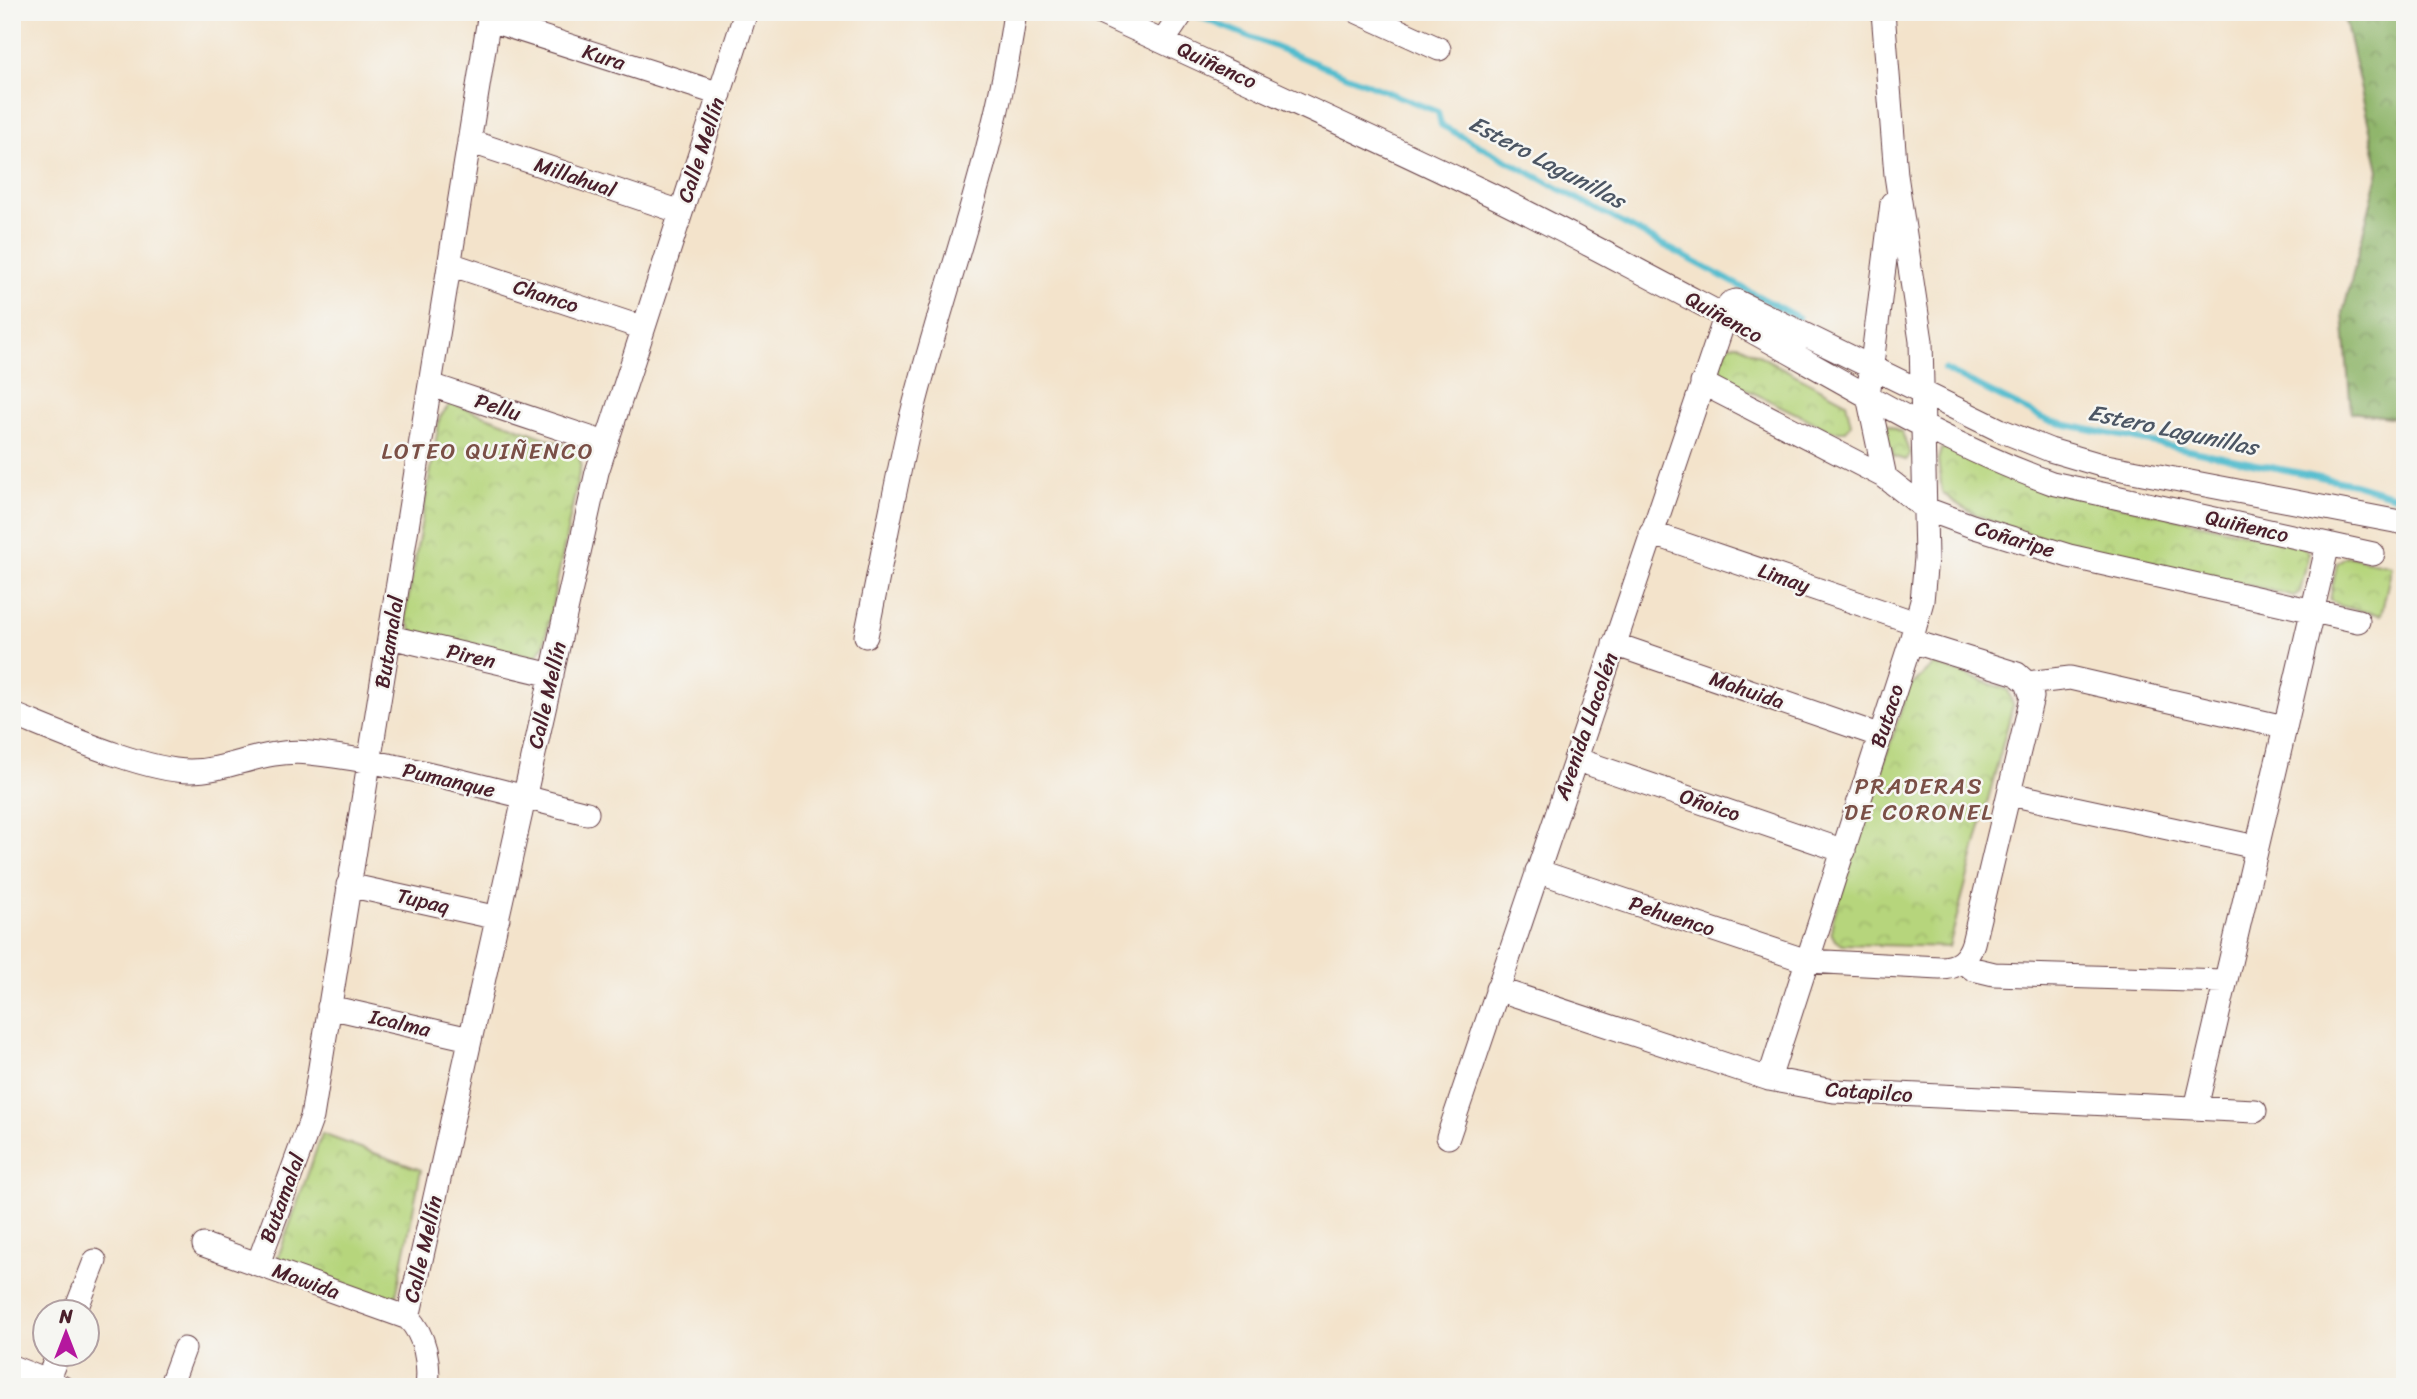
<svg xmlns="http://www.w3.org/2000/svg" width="2417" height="1399" font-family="Sriracha,sans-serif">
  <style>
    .forest { fill: url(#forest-crowns); stroke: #6d6a4c; stroke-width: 2 }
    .park { fill: url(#park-crowns); stroke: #807a54; stroke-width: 2 }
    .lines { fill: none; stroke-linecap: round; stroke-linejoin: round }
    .stream { stroke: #51bcce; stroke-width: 6 }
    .street-casing { stroke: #633c43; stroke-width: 25 }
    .street { stroke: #fff; stroke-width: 23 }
    .labels { text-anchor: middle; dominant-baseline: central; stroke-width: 5; stroke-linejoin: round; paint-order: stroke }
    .street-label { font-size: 21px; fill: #4a1f2b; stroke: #f6f6f2 }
    .water-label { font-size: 23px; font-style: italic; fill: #4c5664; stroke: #f6f6f2 }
    .neighbourhood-label { font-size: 23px; letter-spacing: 2px; fill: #7a4f46; stroke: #f6f6f2 }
  </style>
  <defs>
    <pattern id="forest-crowns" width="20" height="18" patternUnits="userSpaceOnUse" patternTransform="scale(1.75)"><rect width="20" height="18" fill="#90b66c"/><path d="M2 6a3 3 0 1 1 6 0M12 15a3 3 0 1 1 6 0" fill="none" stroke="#789359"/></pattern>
    <pattern id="park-crowns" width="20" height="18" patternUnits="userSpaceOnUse" patternTransform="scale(1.75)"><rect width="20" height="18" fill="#b6d57c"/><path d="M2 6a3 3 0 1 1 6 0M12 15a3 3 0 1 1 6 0" fill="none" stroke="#9eb66b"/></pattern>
  </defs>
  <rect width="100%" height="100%" fill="#f6f6f2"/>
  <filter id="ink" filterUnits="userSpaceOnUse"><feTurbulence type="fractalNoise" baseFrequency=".0143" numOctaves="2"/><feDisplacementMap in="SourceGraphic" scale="14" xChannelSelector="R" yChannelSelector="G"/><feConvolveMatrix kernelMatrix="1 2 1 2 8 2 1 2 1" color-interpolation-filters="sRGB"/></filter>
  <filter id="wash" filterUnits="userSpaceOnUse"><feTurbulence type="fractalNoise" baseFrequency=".00686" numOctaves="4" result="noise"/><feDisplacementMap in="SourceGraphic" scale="28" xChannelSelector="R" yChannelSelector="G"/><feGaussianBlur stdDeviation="1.57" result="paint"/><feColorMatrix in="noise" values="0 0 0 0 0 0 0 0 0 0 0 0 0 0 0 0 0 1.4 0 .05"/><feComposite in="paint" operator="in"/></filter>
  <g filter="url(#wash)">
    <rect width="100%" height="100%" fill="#f3e3cb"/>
    <path class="forest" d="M 2340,12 L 2405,12 L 2405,419 L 2351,412 L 2343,313 L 2379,170 L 2346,24 Z"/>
    <path class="park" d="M 1738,344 L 1846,402 L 1851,424 L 1846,431 L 1832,431 L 1725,379 C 1717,366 1721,355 1730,345 Z
      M 451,403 L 578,450 L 581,464 L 544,645 L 536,657 L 414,634 L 405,617 L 440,417 Z
      M 1879,421 L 1902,432 L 1910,455 L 1906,460 L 1894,457 Z
      M 1948,448 L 2007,478 L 2048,490 L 2302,546 L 2309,552 L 2300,592 L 2294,596 C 2240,583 2186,571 2132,558 C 2080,546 1981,530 1942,492 L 1938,460 L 1941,449 Z
      M 2346,556 L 2392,566 L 2381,615 L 2340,606 L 2330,600 L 2337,563 Z
      M 1934,664 L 2008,690 L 2013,705 L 1949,947 L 1842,944 C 1830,938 1830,932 1833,919 L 1908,689 Z
      M 322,1134 L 421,1170 L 394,1307 L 276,1263 Z"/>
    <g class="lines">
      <path class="stream" d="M 1200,17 L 1438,112 L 1441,125 L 1799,318
        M 1944,369 L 2048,421 L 2354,484 L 2405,499"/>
    </g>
  </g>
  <g filter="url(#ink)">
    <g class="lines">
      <defs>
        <path id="street" d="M 1098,12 C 1225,71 1351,127 1477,188 C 1551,223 1623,263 1696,301 C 1814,362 1926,438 2052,483 L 2373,554
          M 1358,12 L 1439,49
          M 489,20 L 720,94
          M 1164,40 L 1183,12
          M 469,141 L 681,212
          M 450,264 L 643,328
          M 1702,383 L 1885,477 L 1926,509 L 1972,526 L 2069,556 L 2358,621
          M 431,385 L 605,443
          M 1885,477 L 1868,396 L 1892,203
          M 1651,533 L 1916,623
          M 866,636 C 881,564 894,490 911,418 C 945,282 996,153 1015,12
          M 390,637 L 552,675
          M 1614,644 L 1881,736
          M 2027,683 L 2070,678 L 2284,727
          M 12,714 C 57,732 144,771 190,771 C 230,771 263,748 310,753 C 403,763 496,790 587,813
          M 1575,759 L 1844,851
          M 2010,794 L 2256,847
          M 1537,871 L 1807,961 L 1940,968 C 1958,968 1968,959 1973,943 L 2032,697 L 2027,683 L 2017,674 L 1911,641
          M 348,885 L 498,918
          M 1963,961 L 1973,969 L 1994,974 L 2224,981
          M 1497,989 L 1769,1079 L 1834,1091 L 2255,1111
          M 329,1007 L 470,1039
          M 1769,1079 L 1911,641 L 1922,601 L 1926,558 L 1921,341 L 1896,175 L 1883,12
          M 2196,1108 L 2328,544
          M 1448,1137 L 1730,303 L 1736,301 L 2000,430 L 2050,450 L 2101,465 L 2405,523
          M 204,1245 L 408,1318 C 425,1335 430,1363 427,1387
          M 258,1264 L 312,1117 L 490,12
          M 75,1312 L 95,1261
          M 408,1318 L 597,472 L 746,12
          M 12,1367 L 62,1387
          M 47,1381 L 58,1354
          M 170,1387 L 184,1349"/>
      </defs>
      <use href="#street" class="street-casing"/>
      <use href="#street" class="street"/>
    </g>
  </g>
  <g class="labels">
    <g class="street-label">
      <text transform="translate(604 57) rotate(18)">Kura</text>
      <text transform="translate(1217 65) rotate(25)">Quiñenco</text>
      <text transform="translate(701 150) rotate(-72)">Calle Mellín</text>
      <text transform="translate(575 177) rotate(19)">Millahual</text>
      <text transform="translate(546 296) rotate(18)">Chanco</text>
      <text transform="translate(1724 317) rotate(29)">Quiñenco</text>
      <text transform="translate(498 407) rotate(18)">Pellu</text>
      <text transform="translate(2247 526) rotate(13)">Quiñenco</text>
      <text transform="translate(2015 539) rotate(17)">Coñaripe</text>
      <text transform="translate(1784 578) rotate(19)">Limay</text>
      <text transform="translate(389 642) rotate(-81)">Butamalal</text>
      <text transform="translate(471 656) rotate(13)">Piren</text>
      <text transform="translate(1747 690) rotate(19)">Mahuida</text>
      <text transform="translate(547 695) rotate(-77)">Calle Mellín</text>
      <text transform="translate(1887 716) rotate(-72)">Butaco</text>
      <text transform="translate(1586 726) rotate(-71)">Avenida Llacolén</text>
      <text transform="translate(449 780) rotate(13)">Pumanque</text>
      <text transform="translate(1710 805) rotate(19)">Oñoico</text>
      <text transform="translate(423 901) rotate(13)">Tupaq</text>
      <text transform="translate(1672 916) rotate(18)">Pehuenco</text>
      <text transform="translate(400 1023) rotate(13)">Icalma</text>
      <text transform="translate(1869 1092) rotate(4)">Catapilco</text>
      <text transform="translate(282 1198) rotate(-70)">Butamalal</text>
      <text transform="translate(423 1249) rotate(-77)">Calle Mellín</text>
      <text transform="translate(306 1281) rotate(20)">Mawida</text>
    </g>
    <g class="water-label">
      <text transform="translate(1547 162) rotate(28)">Estero Lagunillas</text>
      <text transform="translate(2173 430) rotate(12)">Estero Lagunillas</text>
    </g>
    <g class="neighbourhood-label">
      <text x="488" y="451">LOTEO QUIÑENCO</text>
      <text x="1919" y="786">PRADERAS<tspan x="1919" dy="26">DE CORONEL</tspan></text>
    </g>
  </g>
  <rect width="2417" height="1399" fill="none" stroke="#f6f6f2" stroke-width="42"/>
  <g transform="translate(66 1333)"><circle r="33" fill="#f6f6f2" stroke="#b1a0a2" stroke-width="2"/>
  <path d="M0-5L12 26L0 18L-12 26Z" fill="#b5179e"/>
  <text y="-10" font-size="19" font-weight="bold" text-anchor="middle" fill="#4a1f2b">N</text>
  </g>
</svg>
